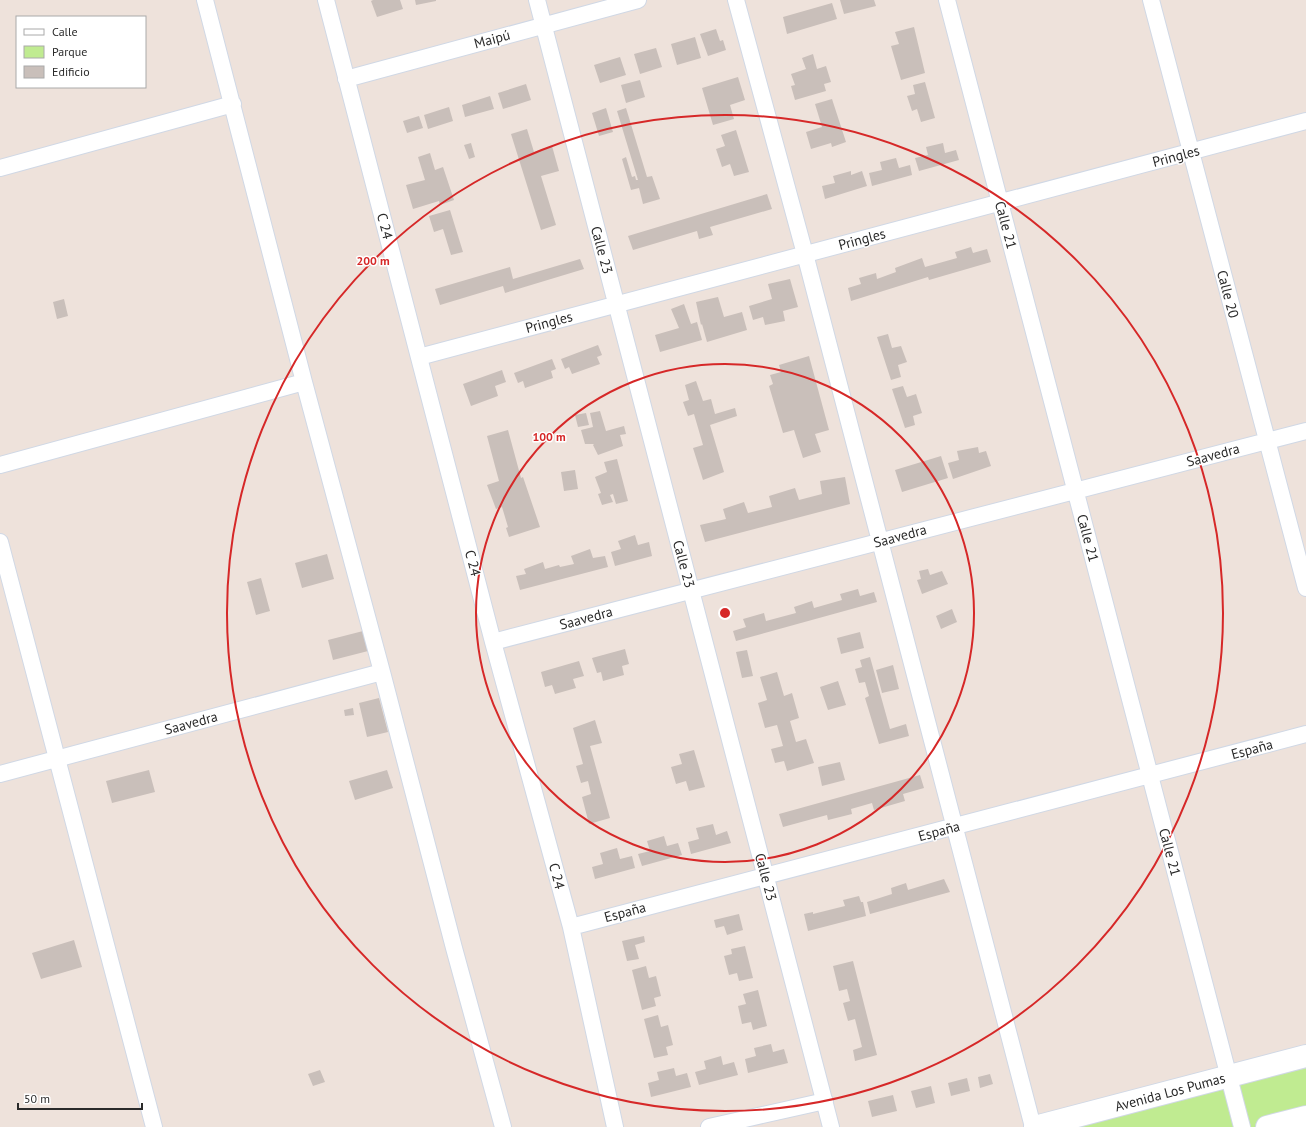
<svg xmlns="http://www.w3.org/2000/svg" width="1306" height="1127" font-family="'PT Sans',sans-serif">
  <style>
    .green { fill: #c0eb91 }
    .building { fill: #c9bfba }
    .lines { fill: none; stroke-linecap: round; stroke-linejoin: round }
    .street-casing { stroke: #d0d8e5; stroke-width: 18 }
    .secondary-casing { stroke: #d0d8e5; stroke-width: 24 }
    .street { stroke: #fff; stroke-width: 16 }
    .secondary { stroke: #fff; stroke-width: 22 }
    .ring { fill: none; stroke: #d62828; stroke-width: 2 }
    .labels { text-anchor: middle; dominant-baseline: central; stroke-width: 3; stroke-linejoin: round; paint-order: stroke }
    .street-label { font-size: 14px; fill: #2a2a2a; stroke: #fff }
    .centre { fill: #d62828; stroke: #fff; stroke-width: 2 }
    .ring-label { font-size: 12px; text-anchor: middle; font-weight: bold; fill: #d62828; stroke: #fff; stroke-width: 3; stroke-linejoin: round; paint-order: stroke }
  </style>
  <rect width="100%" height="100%" fill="#eee2db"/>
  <path class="green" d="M 1306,1057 L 1306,1117 L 1268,1127 L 1038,1127 Z"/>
  <path class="building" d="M 373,0 L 400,0 L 403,9 L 377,17 L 371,1 Z
    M 415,0 L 436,0 L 436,1 L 416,5 Z
    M 840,0 L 874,0 L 876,6 L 844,14 Z
    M 832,3 L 837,19 L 787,34 L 783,17 Z
    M 914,27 L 925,73 L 901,80 L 891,46 L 899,44 L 895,32 Z
    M 716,29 L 720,41 L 723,40 L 726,50 L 708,56 L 700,34 Z
    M 695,37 L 701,58 L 677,65 L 671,44 Z
    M 656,48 L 662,67 L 640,74 L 634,54 Z
    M 813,54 L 817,69 L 826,66 L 831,82 L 824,84 L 826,91 L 795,100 L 791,86 L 795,85 L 791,74 L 806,69 L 802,58 Z
    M 620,57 L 626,75 L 600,83 L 594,65 Z
    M 738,77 L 745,100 L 730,105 L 734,119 L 713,125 L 702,88 Z
    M 640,80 L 645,97 L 626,103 L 621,85 Z
    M 925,82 L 935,118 L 921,122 L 917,109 L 912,111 L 907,96 L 915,94 L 913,85 Z
    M 526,84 L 531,100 L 503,109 L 498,93 Z
    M 490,96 L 494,109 L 465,117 L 462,105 Z
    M 832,99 L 846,142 L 832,147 L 831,143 L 811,149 L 806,132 L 822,127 L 815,104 Z
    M 449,107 L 453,121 L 428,129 L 424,115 Z
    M 606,108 L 613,132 L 599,136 L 592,113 Z
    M 626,108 L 647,177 L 652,176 L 660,199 L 643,204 L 639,188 L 631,190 L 622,159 L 626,157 L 632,177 L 635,176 L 636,180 L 638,180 L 617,111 Z
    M 419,116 L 423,128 L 407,133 L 403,121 Z
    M 527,129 L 534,152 L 552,146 L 559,171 L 541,176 L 556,225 L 541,230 L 511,134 Z
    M 736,130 L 749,172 L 734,176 L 730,164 L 722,167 L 716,149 L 725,146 L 721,135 Z
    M 471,143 L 475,157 L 469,159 L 464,145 Z
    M 943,143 L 945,153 L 956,150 L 959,160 L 919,171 L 915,158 L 928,155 L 926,147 Z
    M 430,153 L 435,170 L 443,167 L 454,200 L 440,205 L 439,201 L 413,209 L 406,185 L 425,180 L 418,157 Z
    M 896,158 L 899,168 L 910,165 L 912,175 L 872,186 L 869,173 L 882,170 L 880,162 Z
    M 851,171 L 851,175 L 862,171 L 867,186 L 825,199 L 822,186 L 835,183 L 833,176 Z
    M 767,194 L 772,209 L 710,227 L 713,235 L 699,239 L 697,231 L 633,250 L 628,236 Z
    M 450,210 L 463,252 L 451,255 L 443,229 L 434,232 L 429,216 Z
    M 971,247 L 973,253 L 987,249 L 991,262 L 929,280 L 928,277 L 851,301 L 848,288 L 861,284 L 859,278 L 876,273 L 877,279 L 896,272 L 895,268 L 922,258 L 925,267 L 957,258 L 955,252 Z
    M 580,259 L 584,269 L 505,293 L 503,286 L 440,305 L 435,289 L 510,267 L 513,279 Z
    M 790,279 L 798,307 L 783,311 L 785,321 L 765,325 L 763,317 L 753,320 L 749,306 L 772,299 L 768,284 Z
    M 718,297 L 724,317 L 742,312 L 747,330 L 707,342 L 702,324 L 701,325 L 696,302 Z
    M 64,299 L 68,316 L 57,319 L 53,302 Z
    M 684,304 L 691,324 L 697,322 L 702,340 L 660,352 L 655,335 L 679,328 L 671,309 Z
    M 888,334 L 892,348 L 901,346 L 907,362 L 898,365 L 901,377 L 891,380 L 877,337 Z
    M 598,345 L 602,355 L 597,357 L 600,364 L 572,374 L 569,367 L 565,369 L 561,359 Z
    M 809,356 L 829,430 L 815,434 L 821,452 L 803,458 L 794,430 L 783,433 L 769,386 L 773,384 L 770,375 L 781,372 L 779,365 Z
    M 552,359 L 556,369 L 551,371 L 553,378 L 525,388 L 523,381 L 518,383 L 514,373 Z
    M 502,370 L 506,382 L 495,386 L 498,396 L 471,406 L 463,384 Z
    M 696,381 L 703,401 L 711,399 L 715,414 L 735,408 L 737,416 L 710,425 L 724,472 L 703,480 L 693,448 L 703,445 L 694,414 L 688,416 L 683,402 L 689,400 L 685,385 Z
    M 903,386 L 907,397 L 916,394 L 922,413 L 913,416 L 915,425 L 905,428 L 892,389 Z
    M 600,411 L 606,431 L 624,426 L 626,434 L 620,435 L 623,446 L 598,455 L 593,445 L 594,445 L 593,444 L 585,444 L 581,430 L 593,427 L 590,413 Z
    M 586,413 L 589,425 L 578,427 L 575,415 Z
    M 508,430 L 521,478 L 523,477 L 540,527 L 509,537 L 506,528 L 508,527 L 502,507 L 496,509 L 487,485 L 499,481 L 487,436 Z
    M 978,447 L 979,453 L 986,451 L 991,466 L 953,479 L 948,463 L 959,460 L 957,451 Z
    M 941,456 L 948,478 L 902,492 L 895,470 Z
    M 617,459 L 628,501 L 616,504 L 613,494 L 610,495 L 613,502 L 602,505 L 598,494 L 601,493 L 595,477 L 607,472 L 604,462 Z
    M 575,470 L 578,489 L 564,491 L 561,472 Z
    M 845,477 L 850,504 L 705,542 L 700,525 L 726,519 L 723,509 L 744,502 L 748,513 L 772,507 L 769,496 L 795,488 L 799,500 L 822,494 L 820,481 Z
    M 635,535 L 638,545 L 649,542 L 652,556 L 615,566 L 611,552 L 621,549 L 618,541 Z
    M 590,549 L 593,558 L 605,556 L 608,567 L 520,590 L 516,576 L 526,574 L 524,569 L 543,562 L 545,569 L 559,565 L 560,567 L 574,564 L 571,556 Z
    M 327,554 L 334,579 L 302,588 L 295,563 Z
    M 928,569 L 930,575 L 942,571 L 948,584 L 922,594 L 917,580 L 921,579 L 919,571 Z
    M 261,578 L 270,611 L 256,615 L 247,582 Z
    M 858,589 L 860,596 L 874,592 L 877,602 L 736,641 L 733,631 L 746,627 L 743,619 L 764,613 L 766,621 L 796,613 L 794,607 L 812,601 L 814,608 L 842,600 L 840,594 Z
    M 952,609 L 957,622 L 941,629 L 936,616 Z
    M 367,630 L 372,650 L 333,660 L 328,640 Z
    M 860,632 L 864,648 L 841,654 L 837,638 Z
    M 625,649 L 629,664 L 622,666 L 624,675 L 603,681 L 601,672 L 597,673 L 592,658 Z
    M 747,650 L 753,676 L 742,678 L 736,652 Z
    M 870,657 L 890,729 L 906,724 L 909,736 L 879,744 L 865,698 L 869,696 L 865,682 L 859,683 L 855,669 L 862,667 L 860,660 Z
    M 579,661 L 584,676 L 573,679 L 576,688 L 555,694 L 552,685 L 545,687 L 541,672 Z
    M 893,665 L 899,689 L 882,693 L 876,670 Z
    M 777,672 L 784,696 L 792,693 L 799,718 L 790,721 L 796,742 L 806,739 L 814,763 L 787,771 L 784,761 L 775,763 L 771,749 L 783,746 L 777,725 L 765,728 L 758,703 L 767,700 L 760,677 Z
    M 838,681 L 846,705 L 828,710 L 820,687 Z
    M 379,698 L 388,732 L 367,737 L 359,703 Z
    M 353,708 L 354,715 L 345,716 L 344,710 Z
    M 595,720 L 602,743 L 590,746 L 610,818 L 589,824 L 582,797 L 591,794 L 588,781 L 581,783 L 576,766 L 583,764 L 573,728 Z
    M 694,750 L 705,787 L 689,791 L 686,781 L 676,784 L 671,767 L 682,764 L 679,754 Z
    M 840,762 L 845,780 L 822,786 L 818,767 Z
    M 149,770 L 155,792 L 112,803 L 106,781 Z
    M 387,770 L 393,788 L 355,800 L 349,781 Z
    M 920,775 L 924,788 L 903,794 L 905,801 L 874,810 L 872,803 L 851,809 L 852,814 L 828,820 L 827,815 L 783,827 L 779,814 Z
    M 713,824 L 716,835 L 727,831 L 731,843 L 691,854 L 688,842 L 699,839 L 696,828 Z
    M 664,836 L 667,846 L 678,843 L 682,855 L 642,866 L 638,854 L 650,851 L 647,841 Z
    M 617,848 L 620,859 L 632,856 L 635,868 L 595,879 L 592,867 L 603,864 L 600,853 Z
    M 944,879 L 950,892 L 870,914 L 867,902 L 892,894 L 891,888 L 906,883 L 908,890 Z
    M 859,896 L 861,902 L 863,902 L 866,916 L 808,931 L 804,914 L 813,912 L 813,914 L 845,906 L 843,900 Z
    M 739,914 L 743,930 L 727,935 L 724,926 L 716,928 L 714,920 Z
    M 644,936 L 645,942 L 635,945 L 639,959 L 627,961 L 622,941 Z
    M 74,940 L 82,967 L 41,979 L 32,953 Z
    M 745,946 L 753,978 L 739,981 L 737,973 L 729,975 L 724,956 L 732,954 L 731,949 Z
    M 853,961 L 877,1055 L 855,1061 L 853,1050 L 862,1047 L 855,1019 L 848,1021 L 843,1003 L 850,1001 L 847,989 L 839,991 L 833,966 Z
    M 646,966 L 649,978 L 656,976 L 661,996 L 654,998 L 656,1006 L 642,1010 L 632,970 Z
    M 758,990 L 767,1026 L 753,1030 L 751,1022 L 742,1024 L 738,1006 L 746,1004 L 743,994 Z
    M 658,1015 L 661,1027 L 668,1025 L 673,1045 L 666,1047 L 668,1055 L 654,1058 L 644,1019 Z
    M 771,1044 L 773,1052 L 784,1049 L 788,1063 L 748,1073 L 745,1059 L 756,1056 L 754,1048 Z
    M 721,1056 L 723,1065 L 734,1062 L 738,1075 L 699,1085 L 695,1072 L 706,1069 L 704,1061 Z
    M 674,1068 L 676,1076 L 687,1073 L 691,1087 L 651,1097 L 648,1083 L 659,1080 L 657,1072 Z
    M 320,1070 L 325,1082 L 313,1086 L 308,1074 Z
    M 990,1074 L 993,1084 L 980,1088 L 978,1077 Z
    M 967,1078 L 970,1091 L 951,1096 L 948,1083 Z
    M 931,1086 L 935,1103 L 916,1108 L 911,1091 Z
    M 893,1095 L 897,1111 L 872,1117 L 868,1101 Z"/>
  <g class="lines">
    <defs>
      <path id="street" d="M 205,0 L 304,382 L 382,672 L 454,948 L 503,1127
        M 326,0 L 493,642 L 571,927 L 615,1127
        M 537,0 L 831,1127
        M 736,0 L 805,254 L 1033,1127
        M 947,0 L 1242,1127
        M 1151,0 L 1306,588
        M 346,79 L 638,0
        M 0,168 L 233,104
        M 419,357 L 1306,121
        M 0,465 L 304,382
        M 0,542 L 154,1127
        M 493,642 L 1306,431
        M 0,774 L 382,672
        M 571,927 L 1306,734
        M 709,1127 L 825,1101"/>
      <path id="secondary" d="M 1035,1127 L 1306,1056
        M 1267,1127 L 1306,1117"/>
    </defs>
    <use href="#street" class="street-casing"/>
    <use href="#secondary" class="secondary-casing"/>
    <use href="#street" class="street"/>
    <use href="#secondary" class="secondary"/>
  </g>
  <g class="ring">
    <circle cx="725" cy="613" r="249"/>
    <circle cx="725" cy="613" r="498"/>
  </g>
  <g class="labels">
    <g class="street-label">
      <text transform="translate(492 39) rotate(-15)">Maipú</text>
      <text transform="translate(1176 156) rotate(-15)">Pringles</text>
      <text transform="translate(1006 225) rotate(75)">Calle 21</text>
      <text transform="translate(385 226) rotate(75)">C 24</text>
      <text transform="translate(862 239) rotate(-15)">Pringles</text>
      <text transform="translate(602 250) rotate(75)">Calle 23</text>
      <text transform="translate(1228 294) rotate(75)">Calle 20</text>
      <text transform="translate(549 322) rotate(-15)">Pringles</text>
      <text transform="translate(1213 455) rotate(-15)">Saavedra</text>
      <text transform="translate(900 536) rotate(-15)">Saavedra</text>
      <text transform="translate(1088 538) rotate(75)">Calle 21</text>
      <text transform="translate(473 563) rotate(75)">C 24</text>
      <text transform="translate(684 564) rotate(75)">Calle 23</text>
      <text transform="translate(586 618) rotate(-15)">Saavedra</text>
      <text transform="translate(191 723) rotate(-15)">Saavedra</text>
      <text transform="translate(1252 749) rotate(-15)">España</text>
      <text transform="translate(939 831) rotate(-15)">España</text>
      <text transform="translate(1170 852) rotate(75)">Calle 21</text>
      <text transform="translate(557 876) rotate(75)">C 24</text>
      <text transform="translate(766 877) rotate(75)">Calle 23</text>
      <text transform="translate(625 912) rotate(-15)">España</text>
      <text transform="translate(1170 1092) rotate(-15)">Avenida Los Pumas</text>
    </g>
  </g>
  <circle cx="725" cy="613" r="6" class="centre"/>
  <g class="ring-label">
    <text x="373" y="265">200 m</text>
    <text x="549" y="441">100 m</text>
  </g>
  <rect x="16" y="16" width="130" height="72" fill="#ffffff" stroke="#aaaaaa"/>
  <rect x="24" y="29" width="20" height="6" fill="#ffffff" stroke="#aaaaaa"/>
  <text x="52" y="36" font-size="12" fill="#2a2a2a">Calle</text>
  <rect x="24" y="46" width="20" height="12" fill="#c0eb91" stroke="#aaaaaa"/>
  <text x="52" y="56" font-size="12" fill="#2a2a2a">Parque</text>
  <rect x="24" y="66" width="20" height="12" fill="#c9bfba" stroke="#aaaaaa"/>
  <text x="52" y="76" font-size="12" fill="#2a2a2a">Edificio</text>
  <path d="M18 1103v6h124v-6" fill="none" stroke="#2a2a2a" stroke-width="2"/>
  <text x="24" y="1103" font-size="12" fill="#2a2a2a" stroke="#ffffff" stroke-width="3" paint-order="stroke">50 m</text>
</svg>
